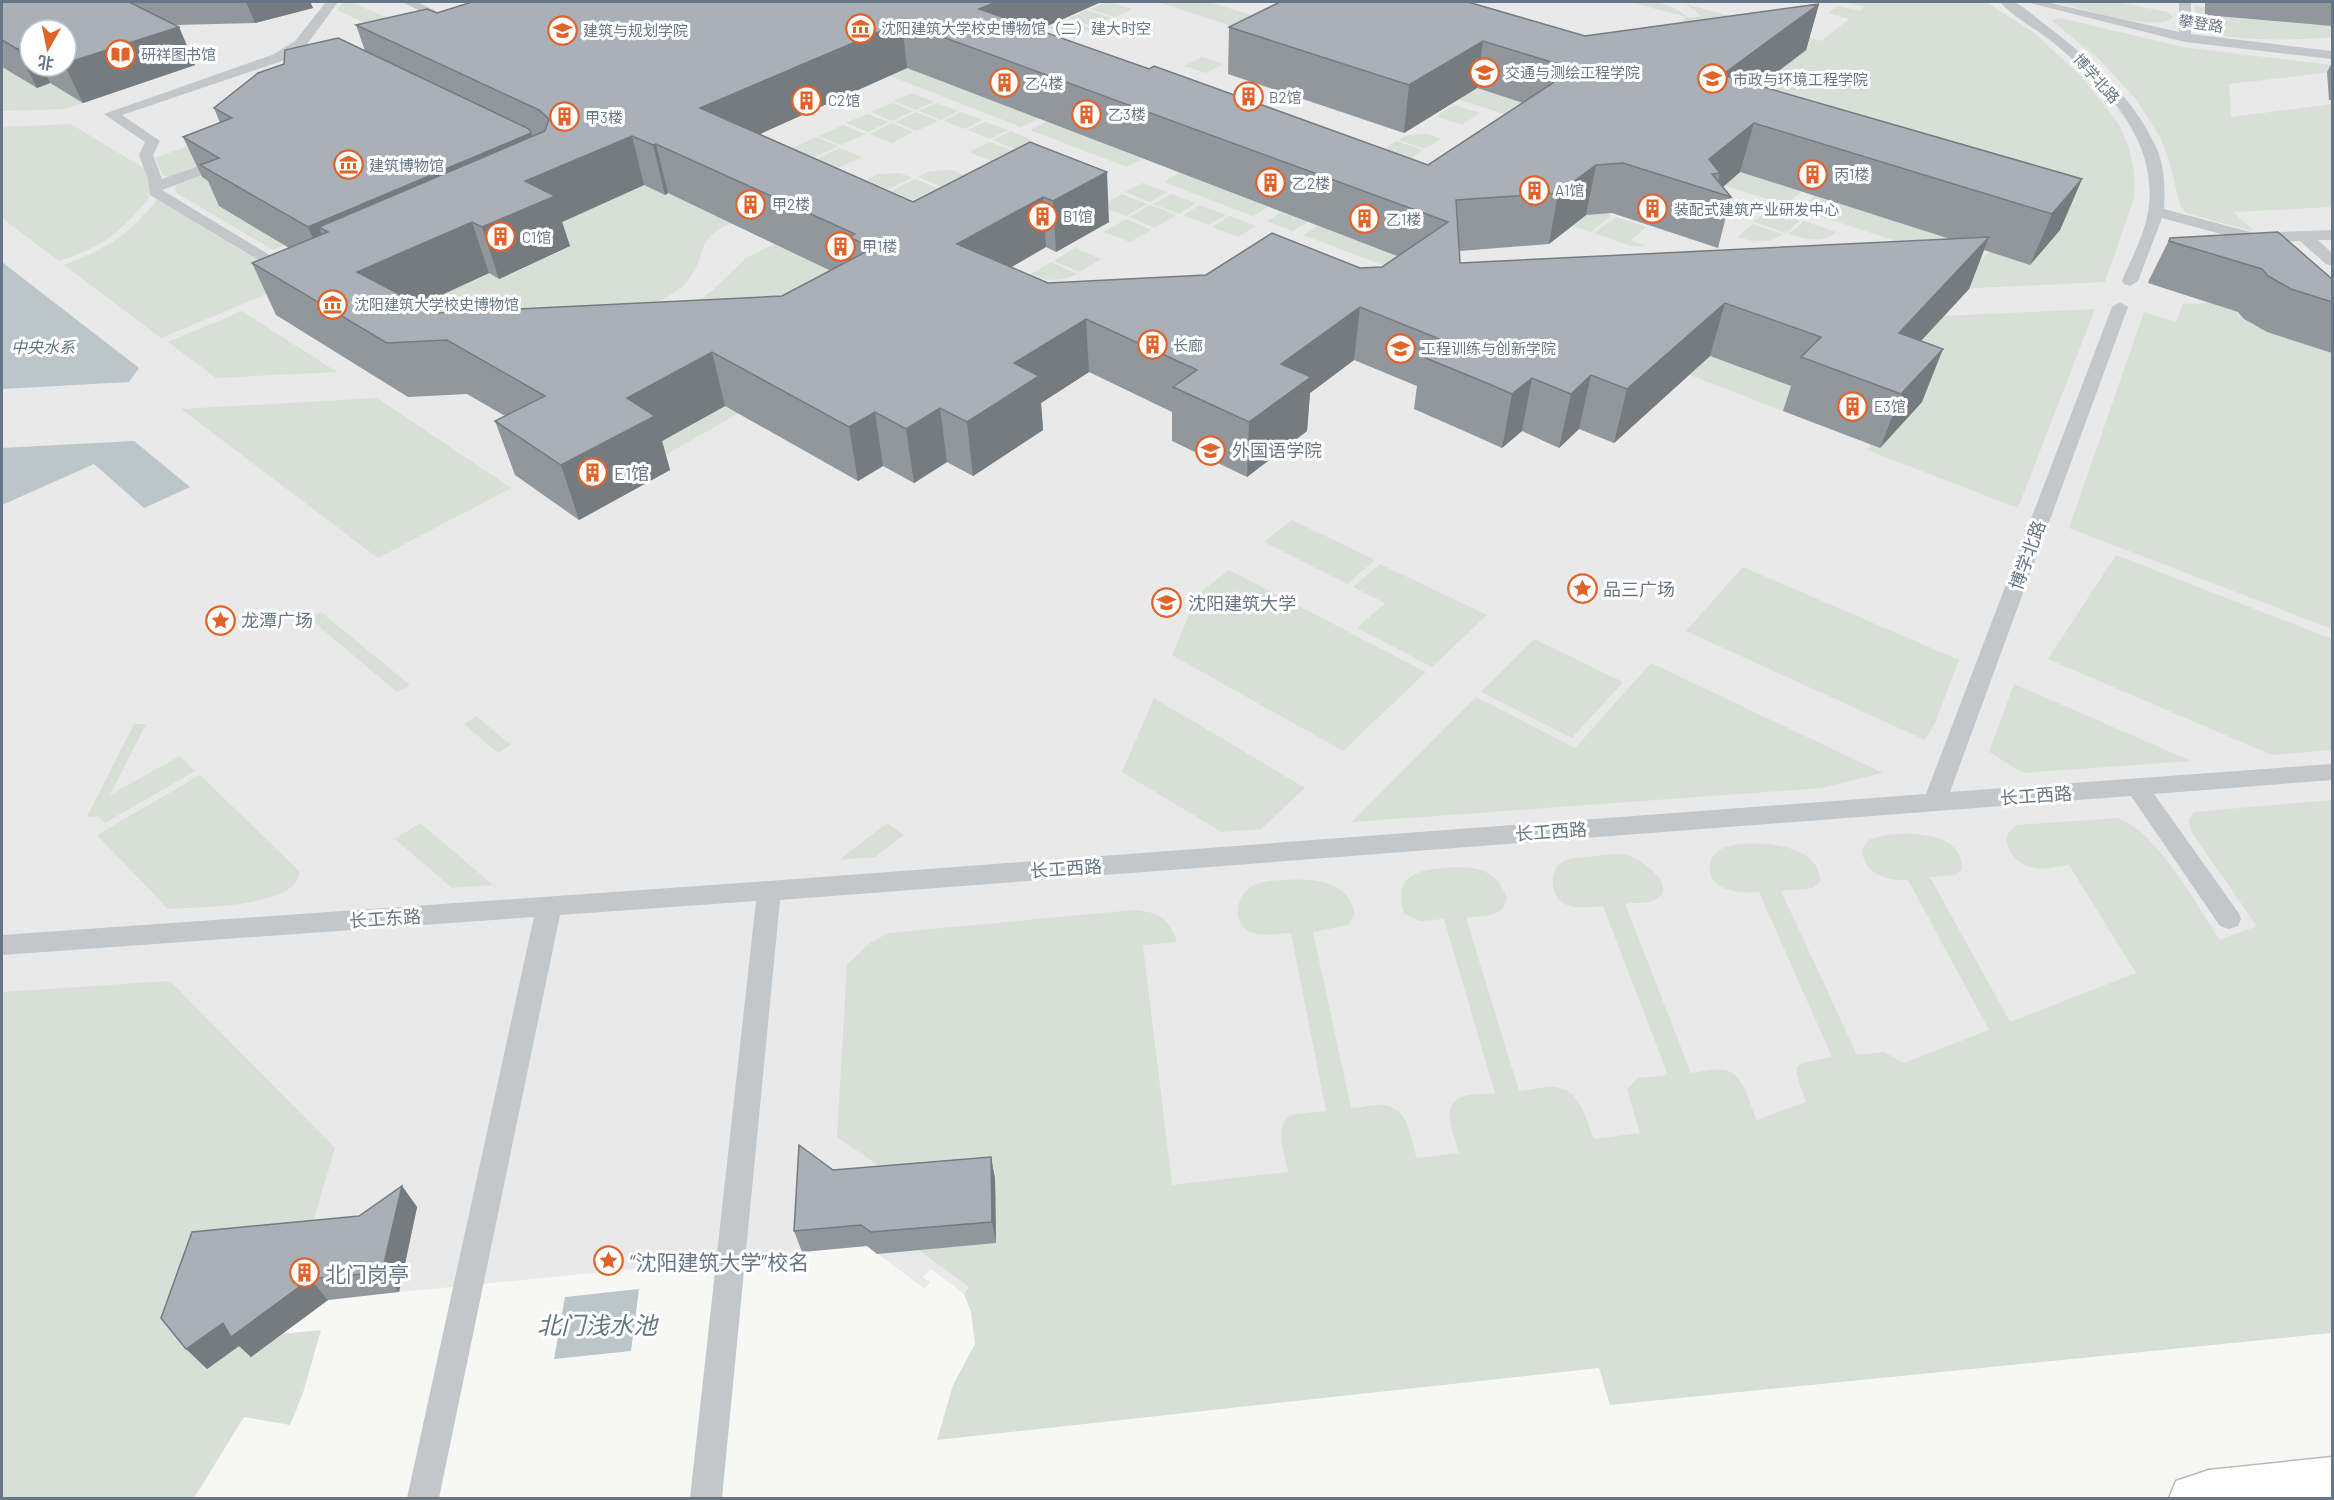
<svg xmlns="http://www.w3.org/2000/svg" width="2334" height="1500" font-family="Barlow,'Noto Sans SC',sans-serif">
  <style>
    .built { fill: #e8e9e8; fill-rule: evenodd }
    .green { fill: #d8dfd6 }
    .water { fill: #bbc5ca }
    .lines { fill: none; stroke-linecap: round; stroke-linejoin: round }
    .primary-casing { stroke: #b6babe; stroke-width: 3 }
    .highway-casing { stroke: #b6b9bd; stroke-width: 3 }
    .lane { fill: #c3c7ca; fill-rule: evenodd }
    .primary { fill: #fff; fill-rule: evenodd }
    .highway { fill: #fff; fill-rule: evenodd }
    .wall { fill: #91979d; fill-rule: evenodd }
    .shaded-wall { fill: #767b80 }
    .building { fill: #a9b0b7; stroke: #767b80; stroke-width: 1.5; fill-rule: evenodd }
    .labels { text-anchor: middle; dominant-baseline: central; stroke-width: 6; stroke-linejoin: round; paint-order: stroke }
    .far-street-label { font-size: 15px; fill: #677686; stroke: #fff }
    .far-poi-label { font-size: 15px; fill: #677686; stroke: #fff; text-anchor: start }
    .far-water-label { font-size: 16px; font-style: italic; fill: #637781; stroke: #fff }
    .poi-label { font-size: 18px; fill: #677686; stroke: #fff; text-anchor: start }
    .street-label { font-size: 18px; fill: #677686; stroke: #fff }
    .near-poi-label { font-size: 21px; fill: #677686; stroke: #fff; text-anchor: start }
    .near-water-label { font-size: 24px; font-style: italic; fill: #637781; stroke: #fff }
  </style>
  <rect width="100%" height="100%" fill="#f7f8f5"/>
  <path class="built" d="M 2,2 L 2332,2 L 2332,1141 L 969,1287 L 964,1294 L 931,1269 L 923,1277 L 930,1282 L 925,1289 L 867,1246 L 380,1294 L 328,1300 L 251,1357 L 207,1369 L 2,1383 ZM 30,30 L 66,30 L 66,66 L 30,66 Z"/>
  <path class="green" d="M 343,2 L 351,2 L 390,19 L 372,26 L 337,10 Z
    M 1108,2 L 1132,9 L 1115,17 L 1090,9 Z
    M 1158,2 L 1209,2 L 1314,34 L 1329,57 Z
    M 1629,2 C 1656,2 1668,1 1689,18 L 1702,16 L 1685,4 L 1741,19 L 1752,11 L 1764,15 L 1763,43 L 1682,21 L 1687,17 Z
    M 1844,2 L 1986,2 L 2034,33 L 2080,75 L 2118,123 L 2129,147 L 2134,173 L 2134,198 L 2105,282 L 1954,289 L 1990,251 L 2031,263 L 2063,226 L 2007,209 L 1720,90 L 1795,34 L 1821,41 L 1849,19 L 1828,13 L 1838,6 L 1859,11 L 1865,7 Z
    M 2055,2 L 2116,2 L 2168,12 L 2173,17 C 2157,34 2078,7 2055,2 Z
    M 2195,6 L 2205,7 L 2205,15 L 2317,25 L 2332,22 L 2332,37 C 2308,40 2218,43 2199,28 C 2194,24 2196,12 2195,6 Z
    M 1087,10 L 1112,18 L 1094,27 L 1069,18 Z
    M 2060,18 L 2183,47 L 2332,65 L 2332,72 L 2229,84 L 2231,117 L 2332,104 L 2332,207 L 2233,212 L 2253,230 L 2248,230 L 2186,213 L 2180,205 L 2169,160 L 2161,139 L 2136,99 L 2099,59 L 2051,20 Z
    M 1066,20 L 1091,28 L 1074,36 L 1048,28 Z
    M 1202,57 L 1223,64 L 1206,73 L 1184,66 Z
    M 1399,64 L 1586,123 L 1585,140 L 1365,69 Z
    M 2,67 L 36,88 L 50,83 L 83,103 L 64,109 L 2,111 Z
    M 907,68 L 1039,118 L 1021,127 L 890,76 Z
    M 912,93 L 934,102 L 916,110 L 894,101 Z
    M 892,103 L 913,111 L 892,121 L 871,112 Z
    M 937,103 L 958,111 L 941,120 L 919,111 Z
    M 1454,105 L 1480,113 L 1462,125 L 1436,116 Z
    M 916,112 L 938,121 L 917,131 L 895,122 Z
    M 961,112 L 982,120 L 965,129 L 944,121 Z
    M 867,114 L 889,122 L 868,132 L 846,123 Z
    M 1048,121 L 1142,159 L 1127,167 L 1030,130 Z
    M 985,122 L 1008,130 L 990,139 L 968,130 Z
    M 892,123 L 913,132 L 892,143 L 870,134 Z
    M 71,124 L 145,169 C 149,179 151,186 149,198 C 118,235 105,245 59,261 L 2,218 L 2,127 Z
    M 843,125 L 865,134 L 841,145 L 819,136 Z
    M 1011,131 L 1032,140 L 1015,149 L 993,140 Z
    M 1428,134 L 1441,139 L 1425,149 L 1399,140 L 1407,135 Z
    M 218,135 L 245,151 L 170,177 L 163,176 L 155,158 Z
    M 816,137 L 838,146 L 814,157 L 792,148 Z
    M 1396,141 L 1423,150 L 1402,164 L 1376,155 Z
    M 990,142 L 1012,150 L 991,161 L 969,152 Z
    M 840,148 L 862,157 L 838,168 L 817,159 Z
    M 1694,157 L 1801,192 L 1789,202 L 1773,201 L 1658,164 Z
    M 1200,161 L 1192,177 L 1268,207 L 1253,216 L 1164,182 Z
    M 953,170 L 963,175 L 940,186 L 918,177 L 930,171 Z
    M 900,173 L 912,178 L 888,189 L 866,180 L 878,174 Z
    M 200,176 L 211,183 L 285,245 L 273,250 L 175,192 L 177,185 Z
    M 915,179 L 937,188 L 913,200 L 891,191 Z
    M 690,183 L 731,223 C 696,239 708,248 693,273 C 684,289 668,297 652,305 L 446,320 L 411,308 L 471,263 L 499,279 L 569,247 L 540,231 L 644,185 Z
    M 1142,183 L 1167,192 L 1150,202 L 1125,192 Z
    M 1122,194 L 1147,204 L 1126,216 L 1100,206 Z
    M 1171,194 L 1196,203 L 1179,214 L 1153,204 Z
    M 1815,196 L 1976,247 L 1936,254 L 1807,212 L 1803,206 Z
    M 158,199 L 289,280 L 288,285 L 161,338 L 64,265 C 111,247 126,237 158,199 Z
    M 1150,205 L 1176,215 L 1155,228 L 1129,217 Z
    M 1200,205 L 1226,215 L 1209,225 L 1183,215 Z
    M 1584,206 L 1612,215 L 1590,232 L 1562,222 Z
    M 1768,210 L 1800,220 L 1786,233 L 1754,222 Z
    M 1282,212 L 1308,222 L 1293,231 L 1267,221 Z
    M 1230,216 L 1256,226 L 1238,237 L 1212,227 Z
    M 1616,217 L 1646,227 L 1631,240 L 1646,246 L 1631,246 L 1594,233 Z
    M 1126,219 L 1151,230 L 1130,242 L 1104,232 Z
    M 1804,221 L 1836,232 C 1823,244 1805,239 1789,234 Z
    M 1752,224 L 1783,234 C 1771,245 1752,242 1738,237 Z
    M 1318,226 L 1397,256 L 1417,243 L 1428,282 L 1303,235 Z
    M 775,244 L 849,279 L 857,289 L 437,337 L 693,304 L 713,290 L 746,258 Z
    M 1075,248 L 1101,259 L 1080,272 L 1054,261 Z
    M 1051,262 L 1077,274 C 1062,282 1045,281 1029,275 Z
    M 2210,303 L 2238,312 L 2253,325 L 2283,337 L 2332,309 L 2332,629 L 2069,528 L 2144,312 L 2176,322 L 2183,304 Z
    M 2095,309 L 2018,508 L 1867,450 L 1871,445 L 1879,386 L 1943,316 Z
    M 242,311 L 337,372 L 216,378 L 168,342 Z
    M 1645,332 L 1803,391 L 1783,411 L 1625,350 Z
    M 774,377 L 788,385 L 655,461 L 642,452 Z
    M 377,398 L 511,488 L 378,558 L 181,409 Z
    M 1292,520 L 1375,560 L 1347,584 L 1264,542 Z
    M 2116,555 L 2332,639 L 2332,750 L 2272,755 L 2048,659 Z
    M 1380,564 L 1487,615 L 1432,667 L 1357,628 L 1385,603 L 1353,587 Z
    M 1743,567 L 1959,660 L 1935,723 L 1925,740 L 1686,631 Z
    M 1229,570 L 1426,672 L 1343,751 L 1172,655 L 1198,594 Z
    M 321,612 L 410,685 L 397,692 L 309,618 Z
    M 1534,639 L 1623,682 L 1572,738 L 1481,692 Z
    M 1651,663 L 1883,773 L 1822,788 L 1352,822 L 1476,697 L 1575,748 Z
    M 2014,684 L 2191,761 L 2023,773 L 1989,752 Z
    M 1154,698 L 1305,788 L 1261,829 L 1222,832 L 1122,772 Z
    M 476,716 L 511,745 L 498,753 L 464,724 Z
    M 134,724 L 146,724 L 110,795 L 180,756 L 195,771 L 105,823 L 98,816 L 87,817 Z
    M 200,775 L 299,871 C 301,908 193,907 168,909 L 97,835 Z
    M 2332,800 L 2332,1333 L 1610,1405 L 1599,1368 L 937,1440 L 953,1385 L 975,1344 L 971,1312 L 964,1294 L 969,1287 L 919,1250 L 996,1243 L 994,1167 L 892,1175 L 837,1137 L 847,965 L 870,943 L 888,933 L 1135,910 C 1158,912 1170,919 1177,942 L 1143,945 L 1172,1185 L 1288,1172 C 1285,1153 1273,1130 1290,1115 L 1326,1111 L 1291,933 C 1279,933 1265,937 1253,933 C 1230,925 1235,895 1254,885 C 1263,881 1273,881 1282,880 C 1311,878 1347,879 1355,913 L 1348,925 L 1313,932 L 1351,1108 C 1362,1108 1374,1104 1384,1105 C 1410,1109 1410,1139 1417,1158 L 1459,1153 C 1455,1137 1439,1104 1462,1097 C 1472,1093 1485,1095 1495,1093 L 1444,919 L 1420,921 L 1404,914 C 1394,879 1411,871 1442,868 C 1472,866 1495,866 1507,898 C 1503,919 1482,915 1466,918 L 1519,1091 C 1530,1090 1542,1087 1552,1087 C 1581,1088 1585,1118 1594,1139 L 1640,1133 L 1627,1089 L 1638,1078 L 1668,1075 L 1603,906 C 1582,908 1555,912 1553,883 C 1552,876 1555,867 1561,863 C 1568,857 1580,858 1588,857 C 1600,856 1614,853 1626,855 C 1641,858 1683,889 1652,901 C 1645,904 1633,902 1625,904 L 1691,1073 C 1701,1072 1714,1068 1725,1070 C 1744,1073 1750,1106 1757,1120 L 1806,1102 C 1791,1059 1790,1066 1832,1057 L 1759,892 C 1738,894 1702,890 1711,859 C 1715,854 1719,849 1726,847 C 1752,839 1822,842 1820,882 L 1812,888 L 1781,891 L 1857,1055 L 1884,1052 L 1904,1063 L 1989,1030 L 1908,880 C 1887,881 1863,874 1862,849 L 1870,839 C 1897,830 1964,828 1962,870 L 1955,875 L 1930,877 L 2010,1022 L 2136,973 L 2069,865 C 2058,866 2045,870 2035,868 C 2015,866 1994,838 2017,825 L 2118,818 C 2159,834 2195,903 2220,940 L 2257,926 L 2192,833 L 2188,820 L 2194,812 Z
    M 420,823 L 493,885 L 452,888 L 395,839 Z
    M 887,823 L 904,835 L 875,857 L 839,860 Z
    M 170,981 L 335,1148 L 309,1235 L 251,1337 L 321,1330 L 303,1393 L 290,1425 L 244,1417 L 194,1498 L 2,1498 L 2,992 Z"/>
  <path class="water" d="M 2,262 L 139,368 L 129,382 L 2,389 Z
    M 134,441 L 190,487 L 144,508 L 94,464 L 2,505 L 2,448 Z
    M 639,1289 L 631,1351 L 554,1359 L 565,1297 Z"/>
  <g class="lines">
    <defs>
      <path id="primary" d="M 2332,1457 L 2332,1498 L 2187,1498 L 2185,1494 L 2192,1477 L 2209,1470 Z"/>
      <path id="highway" d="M 2209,1470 L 2226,1477 L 2233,1494 L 2231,1498 L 2169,1498 L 2176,1481 Z"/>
    </defs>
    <use href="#primary" class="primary-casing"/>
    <use href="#highway" class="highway-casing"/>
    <path class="lane" d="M 326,2 L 338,2 L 305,47 L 282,61 L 122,115 L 160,141 L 153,155 L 162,179 L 222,158 L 232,158 L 234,161 L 232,164 L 162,190 L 296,271 L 298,274 L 290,279 L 150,195 L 148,179 L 139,155 L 145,142 L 104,114 L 272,55 L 295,41 Z
      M 402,2 L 417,2 L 459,22 L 453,26 L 449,25 Z
      M 2000,2 C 2003,2 2010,0 2013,2 C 2023,5 2035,17 2043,23 C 2087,56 2132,95 2156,147 C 2165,167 2165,188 2164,209 L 2254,233 L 2332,230 L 2332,240 L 2318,240 L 2332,253 L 2332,266 L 2326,264 L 2300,241 L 2254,243 L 2162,218 L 2138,281 L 2130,286 L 2124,284 L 2122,281 C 2131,259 2144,236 2148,212 C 2160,141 2105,86 2055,44 C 2038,30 2014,18 2000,2 Z
      M 2026,2 L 2046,2 L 2179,32 L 2179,2 L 2191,2 L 2191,34 L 2332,51 L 2332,59 L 2185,42 Z
      M 2120,302 L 2128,307 L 1950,792 L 2332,764 L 2332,780 L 2154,794 L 2238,912 L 2241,919 L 2238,926 L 2229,929 L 2220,926 L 2131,796 L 780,900 L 722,1498 L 690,1498 L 756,901 L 560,915 L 439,1498 L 407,1498 L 534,917 L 2,955 L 2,935 L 769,881 L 1926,794 L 2112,307 Z"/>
    <use href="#primary" class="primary"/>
    <use href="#highway" class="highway"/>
  </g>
  <path class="wall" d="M 2,2 L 310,2 L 313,8 L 255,23 L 174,25 L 179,27 L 195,65 L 83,103 L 50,83 L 37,88 L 2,67 ZM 30,30 L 66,30 L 66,66 L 30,66 Z
    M 1101,2 L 1038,30 L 1428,165 L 1523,103 L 1477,88 L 1404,133 L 1228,74 L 1229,27 L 1585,36 L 1819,4 L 1806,50 L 1759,86 L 2082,179 L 2060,230 L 2030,265 L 1984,250 L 1969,289 L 1921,341 L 1922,402 L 1880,448 L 1783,411 L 1791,386 L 1710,356 L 1614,443 L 1579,429 L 1559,448 L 1522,431 L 1502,448 L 1480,438 L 1414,409 L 1417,386 L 1354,360 L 1310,393 L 1307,431 L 1247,477 L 1172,441 L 1172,412 L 1089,372 L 1041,403 L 1043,430 L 973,476 L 947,462 L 914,483 L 883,466 L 858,481 L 725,406 L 662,441 L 670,470 L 579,520 L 515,475 L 495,421 L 505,416 L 467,394 L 408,397 L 276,315 L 252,263 L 289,248 L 219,206 L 208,181 L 202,177 L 183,137 L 220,123 L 214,108 L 365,51 L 356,25 L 437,13 ZM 907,68 L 1397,256 L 1382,267 L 1048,283 L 1011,267 L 1046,247 L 1056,252 L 1109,222 L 1030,142 L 913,202 L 760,134 ZM 1740,172 L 1950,239 L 1460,263 L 1460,251 L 1549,244 L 1586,215 L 1612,213 L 1718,248 L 1731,197 L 1723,187 ZM 644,185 L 665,195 L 668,193 L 831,271 L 782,296 L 435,313 L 420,305 L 489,273 L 499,279 L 570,246 L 562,222 Z
    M 2205,2 L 2332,2 L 2332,26 L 2205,15 Z
    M 2332,63 L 2332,100 L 2329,100 L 2327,72 Z
    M 2170,238 L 2332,279 L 2332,353 L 2267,332 L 2244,319 L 2238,312 L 2148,283 L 2149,280 Z
    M 991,1157 L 995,1179 L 996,1243 L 877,1254 L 867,1246 L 802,1252 L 794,1231 L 833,1170 Z
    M 402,1186 L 417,1207 L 399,1292 L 328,1300 L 251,1357 L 239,1346 L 207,1369 L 359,1216 Z"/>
  <path class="shaded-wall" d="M 246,2 L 310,2 L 313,8 L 255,23 Z
    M 996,2 L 1101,2 L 987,53 L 979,9 Z
    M 1819,4 L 1806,50 L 1710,123 L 1722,75 Z
    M 902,22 L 907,68 L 711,156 L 700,108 Z
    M 179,27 L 195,65 L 83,103 L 65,66 L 66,66 L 66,63 Z
    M 1483,41 L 1477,88 L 1404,133 L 1409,85 Z
    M 30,45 L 30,66 L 42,66 L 50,83 L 37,88 L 17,49 Z
    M 1754,123 L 1740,172 L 1717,192 L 1716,192 L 1720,173 L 1709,159 Z
    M 531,133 L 543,173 L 632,136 L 644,185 L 562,222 L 570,246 L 499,279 L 482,227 L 532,205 L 328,232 L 319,227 L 335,265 L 326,269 L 308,227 Z
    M 656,144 L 668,193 L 665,195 L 653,145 Z
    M 1596,165 L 1586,215 L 1549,244 L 1558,193 Z
    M 1107,172 L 1109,222 L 1056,252 L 1053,201 Z
    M 2082,179 L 2060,230 L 2030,265 L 2052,214 Z
    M 1043,197 L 1046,247 L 962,296 L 957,244 Z
    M 472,222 L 489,273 L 378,324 L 357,272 Z
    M 1989,237 L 1969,289 L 1879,386 L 1899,333 Z
    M 1725,303 L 1710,356 L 1614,443 L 1627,389 Z
    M 1360,307 L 1354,360 L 1310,393 L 1307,431 L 1247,477 L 1249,422 L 1281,364 Z
    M 1086,319 L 1089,372 L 1041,403 L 1043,430 L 973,476 L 967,422 L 1014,363 Z
    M 1943,349 L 1922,402 L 1880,448 L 1901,394 Z
    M 712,352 L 725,406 L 662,441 L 670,470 L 579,520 L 561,465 L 627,398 Z
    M 1591,375 L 1579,429 L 1559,448 L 1571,394 Z
    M 1532,378 L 1522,431 L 1502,448 L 1512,394 Z
    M 940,408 L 947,462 L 914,483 L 906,429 Z
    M 875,412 L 883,466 L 858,481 L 849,427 Z
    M 991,1157 L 995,1179 L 996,1243 L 992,1222 Z
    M 402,1186 L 417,1207 L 399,1292 L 382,1272 Z
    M 310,1279 L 328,1300 L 251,1357 L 239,1346 L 207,1369 L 186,1349 L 223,1323 Z"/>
  <path class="building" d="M 2,2 L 129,2 L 179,27 L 66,63 L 66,30 L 30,30 L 30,45 L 17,49 L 2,40 Z
    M 472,2 L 996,2 L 979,9 L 1149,69 L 1154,66 L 1428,165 L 1574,69 L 1483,41 L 1409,85 L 1229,27 L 1280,2 L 1468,2 L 1585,36 L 1819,4 L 1722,75 L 2082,179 L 2052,214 L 1754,123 L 1709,159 L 1720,173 L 1712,174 L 1731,197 L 1623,163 L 1596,165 L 1558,193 L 1456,200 L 1460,263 L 1989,237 L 1899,333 L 1943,349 L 1901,394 L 1801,357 L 1821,337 L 1725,303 L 1627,389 L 1591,375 L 1571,394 L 1532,378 L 1512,394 L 1489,384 L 1421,356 L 1442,340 L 1360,307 L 1281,364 L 1311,377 L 1249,422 L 1173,387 L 1197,370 L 1086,319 L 1014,363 L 1039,376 L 967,422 L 940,408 L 906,429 L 875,412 L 849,427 L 712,352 L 627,398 L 655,416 L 561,465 L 495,421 L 545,396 L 447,340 L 387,343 L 252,263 L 328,232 L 319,227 L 545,131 L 549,119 L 539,110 L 356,25 L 427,9 L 437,13 ZM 902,22 L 1448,222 L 1382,267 L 1360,268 L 1272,233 L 1206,275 L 1048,283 L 957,244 L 1043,197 L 1053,201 L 1107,172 L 1030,142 L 913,202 L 700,108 ZM 632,136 L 653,145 L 656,144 L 855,234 L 849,237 L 873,248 L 782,296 L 435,313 L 357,272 L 472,222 L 482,227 L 555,196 L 525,181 Z
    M 338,38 L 529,129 L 531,133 L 308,227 L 200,165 L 219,158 L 183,137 L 232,118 L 214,108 L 258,73 L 284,64 L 285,50 Z
    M 2278,232 L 2332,279 L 2332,302 L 2291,289 L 2268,276 L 2262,269 L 2169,241 L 2170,238 Z
    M 799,1145 L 833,1170 L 991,1157 L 992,1222 L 871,1232 L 861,1225 L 794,1231 Z
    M 402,1186 L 382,1272 L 310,1279 L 231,1337 L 223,1323 L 186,1349 L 161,1318 L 192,1232 L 359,1216 Z"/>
  <defs>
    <symbol id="museum-ring" viewBox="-11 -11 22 22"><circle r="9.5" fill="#fff" stroke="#e2632a" stroke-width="1.5"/><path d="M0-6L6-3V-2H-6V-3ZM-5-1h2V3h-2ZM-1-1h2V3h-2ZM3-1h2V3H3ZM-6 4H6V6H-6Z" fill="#e2632a"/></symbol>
    <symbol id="university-ring" viewBox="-11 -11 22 22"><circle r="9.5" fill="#fff" stroke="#e2632a" stroke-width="1.5"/><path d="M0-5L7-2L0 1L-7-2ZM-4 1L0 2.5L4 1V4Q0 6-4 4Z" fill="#e2632a"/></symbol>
    <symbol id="library-ring" viewBox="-11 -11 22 22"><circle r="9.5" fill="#fff" stroke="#e2632a" stroke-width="1.5"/><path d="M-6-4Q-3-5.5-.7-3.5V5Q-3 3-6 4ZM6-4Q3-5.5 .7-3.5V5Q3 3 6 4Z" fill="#e2632a"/></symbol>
    <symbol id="building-ring" viewBox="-11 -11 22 22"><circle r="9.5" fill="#fff" stroke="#e2632a" stroke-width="1.5"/><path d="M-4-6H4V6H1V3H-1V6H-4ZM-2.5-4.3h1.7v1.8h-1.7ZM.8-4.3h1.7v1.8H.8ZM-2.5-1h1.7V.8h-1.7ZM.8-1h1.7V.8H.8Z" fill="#e2632a"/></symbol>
    <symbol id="sight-ring" viewBox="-11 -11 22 22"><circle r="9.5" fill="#fff" stroke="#e2632a" stroke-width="1.5"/><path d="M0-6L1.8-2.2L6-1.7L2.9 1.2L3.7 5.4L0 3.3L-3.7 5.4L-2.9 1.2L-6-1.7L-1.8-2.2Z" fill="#e2632a"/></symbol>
  </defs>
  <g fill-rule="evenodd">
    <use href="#museum-ring" x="844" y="12" width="33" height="33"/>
    <use href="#university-ring" x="546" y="14" width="33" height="33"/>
    <use href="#library-ring" x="104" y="38" width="33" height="33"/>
    <use href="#university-ring" x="1468" y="56" width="33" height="33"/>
    <use href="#university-ring" x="1696" y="62" width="33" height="33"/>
    <use href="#building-ring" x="988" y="66" width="33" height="33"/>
    <use href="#building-ring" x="1232" y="80" width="33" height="33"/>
    <use href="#building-ring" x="790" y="84" width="33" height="33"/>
    <use href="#building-ring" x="1070" y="98" width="33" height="33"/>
    <use href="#building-ring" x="548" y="100" width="33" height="33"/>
    <use href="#museum-ring" x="332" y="148" width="33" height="33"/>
    <use href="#building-ring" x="1796" y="158" width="33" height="33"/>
    <use href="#building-ring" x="1254" y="166" width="33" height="33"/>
    <use href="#building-ring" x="1518" y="174" width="33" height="33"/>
    <use href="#building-ring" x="734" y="188" width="33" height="33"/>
    <use href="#building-ring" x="1636" y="192" width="33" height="33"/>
    <use href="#building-ring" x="1026" y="200" width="33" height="33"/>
    <use href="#building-ring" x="1348" y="202" width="33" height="33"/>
    <use href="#building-ring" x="484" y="220" width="33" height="33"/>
    <use href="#building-ring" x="824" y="230" width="33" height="33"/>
    <use href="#museum-ring" x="316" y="288" width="33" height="33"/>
    <use href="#building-ring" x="1136" y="328" width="33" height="33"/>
    <use href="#university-ring" x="1384" y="332" width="33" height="33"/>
    <use href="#building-ring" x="1836" y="390" width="33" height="33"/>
    <use href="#university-ring" x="1194" y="434" width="33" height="33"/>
    <use href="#building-ring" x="576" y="456" width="33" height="33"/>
    <use href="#sight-ring" x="1566" y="572" width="33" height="33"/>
    <use href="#university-ring" x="1150" y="586" width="33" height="33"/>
    <use href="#sight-ring" x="204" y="604" width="33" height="33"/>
    <use href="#sight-ring" x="592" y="1244" width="33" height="33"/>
    <use href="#building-ring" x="288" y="1256" width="33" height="33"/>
  </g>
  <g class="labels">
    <g class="far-street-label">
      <text transform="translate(2201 23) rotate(9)">攀登路</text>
      <text transform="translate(2097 78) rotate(48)">博学北路</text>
    </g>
    <g class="far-poi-label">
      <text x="881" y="28">沈阳建筑大学校史博物馆（二）建大时空</text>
      <text x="583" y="30">建筑与规划学院</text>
      <text x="141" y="54">研祥图书馆</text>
      <text x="1505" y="72">交通与测绘工程学院</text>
      <text x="1733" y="79">市政与环境工程学院</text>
      <text x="1025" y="83">乙4楼</text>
      <text x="1269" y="97">B2馆</text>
      <text x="828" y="100">C2馆</text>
      <text x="1108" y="114">乙3楼</text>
      <text x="585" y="117">甲3楼</text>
      <text x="369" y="165">建筑博物馆</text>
      <text x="1834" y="174">丙1楼</text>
      <text x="1292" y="183">乙2楼</text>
      <text x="1555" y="190">A1馆</text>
      <text x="772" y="204">甲2楼</text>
      <text x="1674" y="209">装配式建筑产业研发中心</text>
      <text x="1063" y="216">B1馆</text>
      <text x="1386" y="219">乙1楼</text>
      <text x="522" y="237">C1馆</text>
      <text x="862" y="246">甲1楼</text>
      <text x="354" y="304">沈阳建筑大学校史博物馆</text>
      <text x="1173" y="345">长廊</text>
      <text x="1421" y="348">工程训练与创新学院</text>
      <text x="1874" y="406">E3馆</text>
    </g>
    <g class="far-water-label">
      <text x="43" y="346">中央水系</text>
    </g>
    <g class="poi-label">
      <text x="1232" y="450">外国语学院</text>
      <text x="614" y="473">E1馆</text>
      <text x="1603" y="589">品三广场</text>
      <text x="1188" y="603">沈阳建筑大学</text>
      <text x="241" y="620">龙潭广场</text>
    </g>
    <g class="street-label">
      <text transform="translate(2027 555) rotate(-70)">博学北路</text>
      <text transform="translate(2036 795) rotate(-4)">长工西路</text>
      <text transform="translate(1551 831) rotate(-4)">长工西路</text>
      <text transform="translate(1066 868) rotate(-4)">长工西路</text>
      <text transform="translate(385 918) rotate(-4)">长工东路</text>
    </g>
    <g class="near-poi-label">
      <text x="630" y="1261">“沈阳建筑大学”校名</text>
      <text x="325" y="1273">北门岗亭</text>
    </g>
    <g class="near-water-label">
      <text x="597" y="1324">北门浅水池</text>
    </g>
  </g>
  <rect width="2334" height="1500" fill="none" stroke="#677686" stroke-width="6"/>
  <g transform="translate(48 48) rotate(189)"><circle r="28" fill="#ffffff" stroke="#c2c8cf" stroke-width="1.5"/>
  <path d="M0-4.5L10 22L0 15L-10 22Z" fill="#e2632a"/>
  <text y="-9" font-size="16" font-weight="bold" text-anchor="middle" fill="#677686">北</text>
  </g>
</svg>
